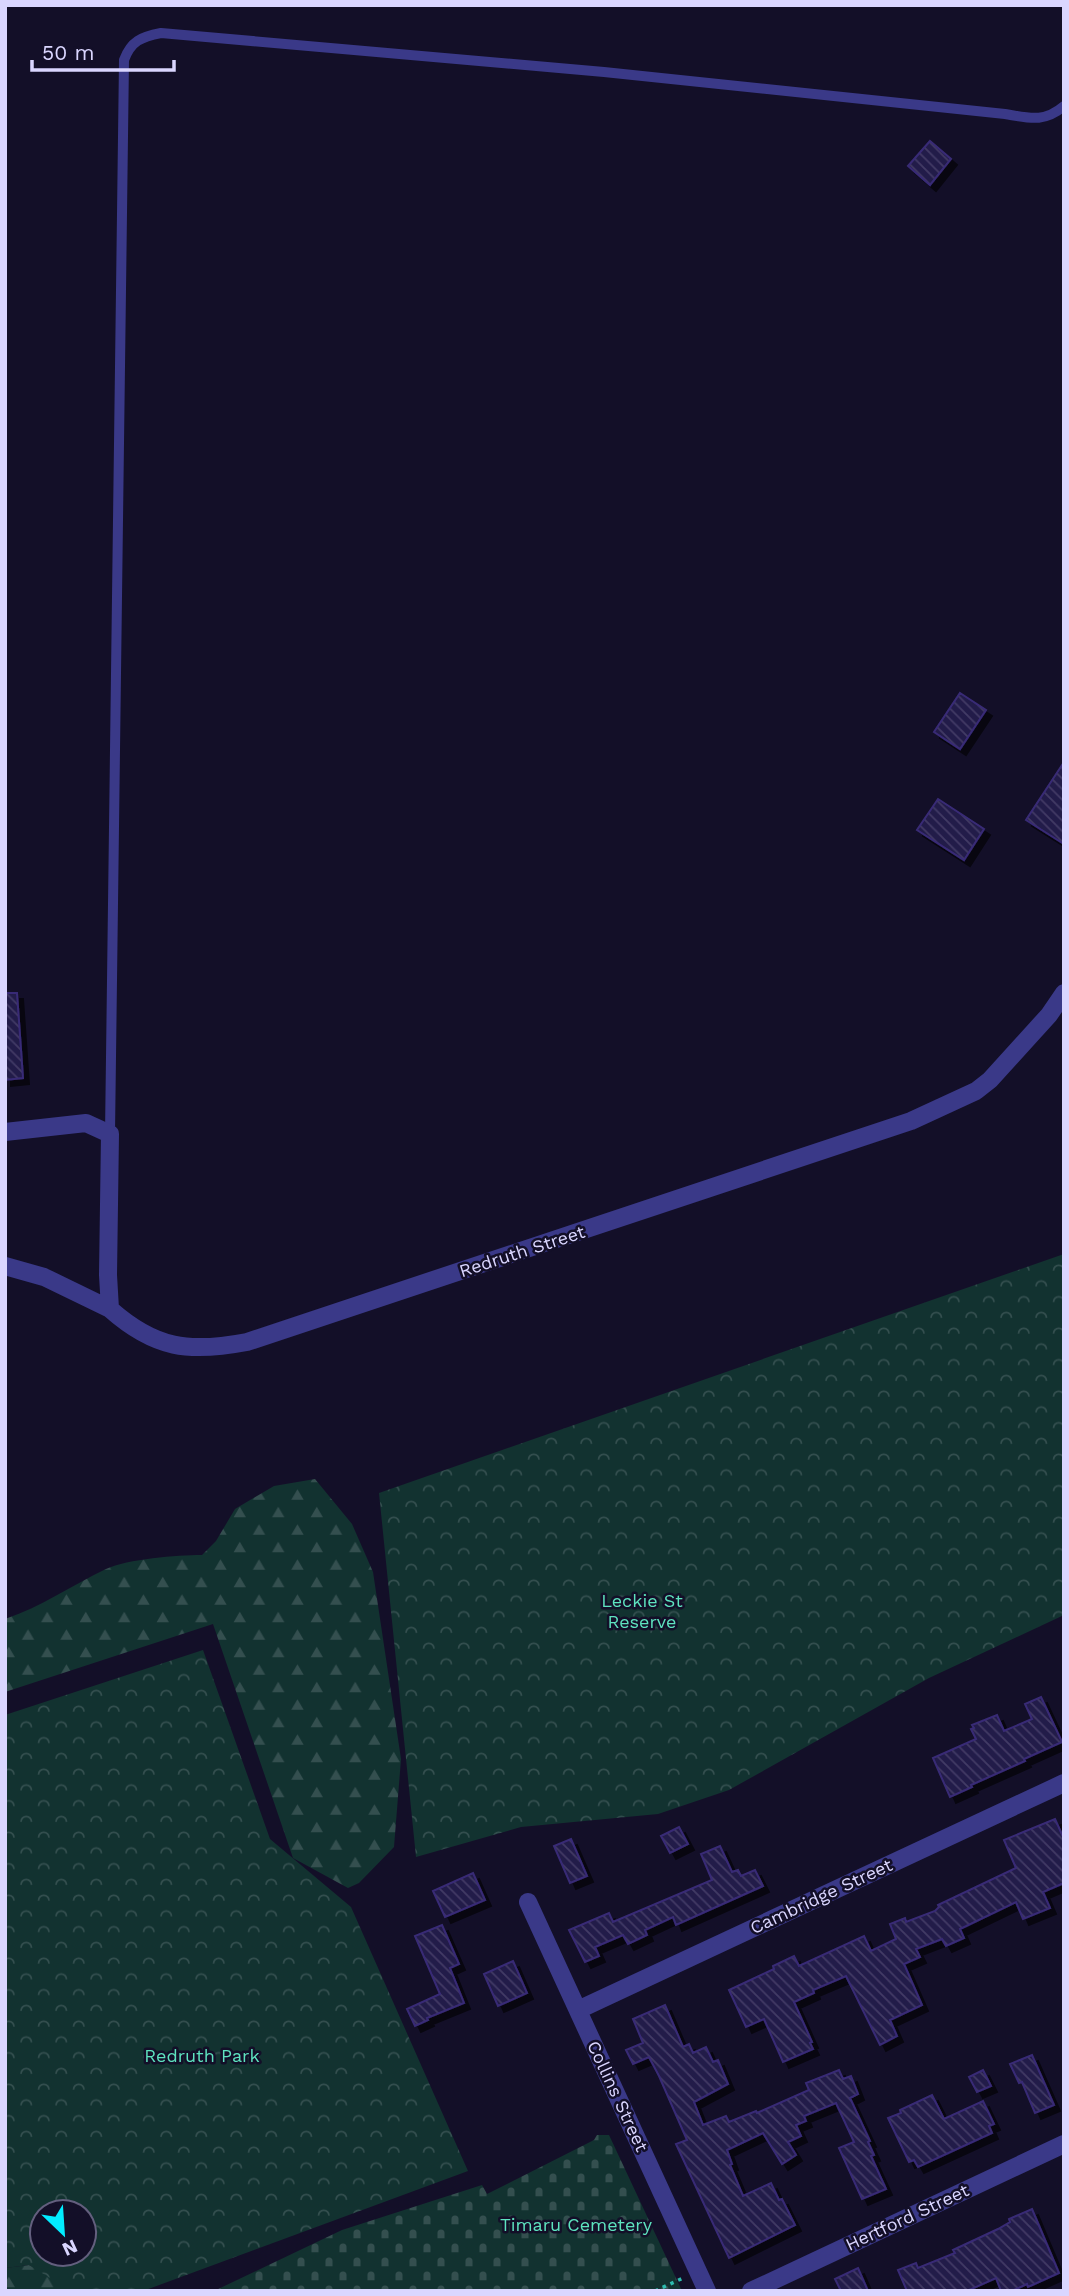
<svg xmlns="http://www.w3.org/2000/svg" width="1069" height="2296" font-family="'Work Sans',sans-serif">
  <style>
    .forest { fill: url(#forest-firs) }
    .cemetery { fill: url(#cemetery-stones) }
    .park { fill: url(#park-crowns); fill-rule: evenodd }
    .building { fill: url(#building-back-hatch); stroke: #392c76; stroke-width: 2; filter: url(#shadow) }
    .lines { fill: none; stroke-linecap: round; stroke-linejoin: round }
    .path { stroke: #2dbdb0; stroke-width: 3.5; stroke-dasharray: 3.5 5; stroke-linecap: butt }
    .service { stroke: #3a3988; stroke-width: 10 }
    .minor { stroke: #3a3988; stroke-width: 18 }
    .labels { text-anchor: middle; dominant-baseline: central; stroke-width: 5; stroke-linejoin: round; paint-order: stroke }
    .street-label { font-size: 18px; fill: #dad6ff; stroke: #130f28 }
    .park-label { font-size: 18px; fill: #5ee3bf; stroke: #130f28 }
  </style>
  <defs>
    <pattern id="forest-firs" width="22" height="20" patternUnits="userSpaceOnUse" patternTransform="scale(1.75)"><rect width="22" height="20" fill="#123230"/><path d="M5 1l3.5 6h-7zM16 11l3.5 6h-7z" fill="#344f4f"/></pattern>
    <pattern id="cemetery-stones" width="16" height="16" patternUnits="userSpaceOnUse" patternTransform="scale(1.75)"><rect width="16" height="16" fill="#123230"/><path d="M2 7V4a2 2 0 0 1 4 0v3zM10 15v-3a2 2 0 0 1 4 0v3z" fill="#344f4f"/></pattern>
    <pattern id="park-crowns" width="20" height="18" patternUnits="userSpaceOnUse" patternTransform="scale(1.75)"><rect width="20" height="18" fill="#123230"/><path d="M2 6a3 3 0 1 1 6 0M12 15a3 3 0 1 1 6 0" fill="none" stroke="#344f4f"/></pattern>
    <pattern id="building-back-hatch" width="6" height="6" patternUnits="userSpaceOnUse" patternTransform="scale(1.75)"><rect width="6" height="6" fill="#231b4a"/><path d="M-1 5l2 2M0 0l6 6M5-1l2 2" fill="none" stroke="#423b65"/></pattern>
    <filter id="shadow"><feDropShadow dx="6" dy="6" stdDeviation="0" flood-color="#0009"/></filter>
  </defs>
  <rect width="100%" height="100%" fill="#130f28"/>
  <path class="forest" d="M 315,1479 L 352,1524 L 373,1572 L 401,1759 L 394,1847 L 359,1883 L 348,1888 L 293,1858 L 213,1624 L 5,1692 L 5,1619 C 41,1607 72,1585 106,1569 C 128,1559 177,1555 202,1555 L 216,1541 L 235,1509 L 274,1486 Z
    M 29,2265 L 85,2291 L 5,2291 L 5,2268 Z"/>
  <path class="cemetery" d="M 597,2135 L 609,2135 L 682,2291 L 214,2291 L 342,2230 L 482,2185 L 487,2194 L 594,2140 Z"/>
  <path class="park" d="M 1064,1254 L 1064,1615 L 929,1678 L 729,1790 L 658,1814 L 521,1827 L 416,1857 L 379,1493 Z
    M 203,1650 L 270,1839 L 351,1907 L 468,2171 L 143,2291 L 71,2291 L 29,2265 L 5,2268 L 5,1715 ZM 42,2212 L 84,2212 L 84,2254 L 42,2254 Z"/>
  <path class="building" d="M 930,141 L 951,159 L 930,185 L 908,166 Z
    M 960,693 L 986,710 L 960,749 L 934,732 Z
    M 1064,762 L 1064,844 L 1026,820 Z
    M 938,799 L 984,829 L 964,860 L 917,830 Z
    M 5,993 L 17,993 L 23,1078 L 5,1080 Z
    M 1041,1697 L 1062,1742 L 1024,1759 L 1025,1761 L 971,1785 L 972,1787 L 950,1797 L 933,1758 L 976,1739 L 971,1729 L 974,1728 L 972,1725 L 997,1715 L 1004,1731 L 1032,1719 L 1025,1704 Z
    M 1055,1819 L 1064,1839 L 1064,1883 L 1043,1892 L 1050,1908 L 1023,1919 L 1016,1902 L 960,1929 L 964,1938 L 946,1946 L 942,1939 L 916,1949 L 920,1957 L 904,1964 L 922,2005 L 890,2020 L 897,2036 L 880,2045 L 846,1976 L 813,1990 L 814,1993 L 794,2002 L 812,2042 L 810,2043 L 813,2049 L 783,2062 L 764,2019 L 746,2027 L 729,1990 L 774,1969 L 773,1966 L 794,1956 L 799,1966 L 864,1936 L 871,1951 L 896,1939 L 890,1924 L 905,1918 L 906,1922 L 935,1911 L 939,1907 L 938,1905 L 1016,1868 L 1004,1840 Z
    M 679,1827 L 688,1844 L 670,1853 L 661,1836 Z
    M 571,1839 L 587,1876 L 570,1883 L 554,1846 Z
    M 720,1846 L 732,1872 L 738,1870 L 741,1876 L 755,1870 L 763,1886 L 676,1925 L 673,1917 L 645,1930 L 647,1935 L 628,1944 L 623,1935 L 595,1947 L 599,1956 L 585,1962 L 569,1930 L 609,1913 L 613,1922 L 712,1880 L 701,1854 Z
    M 473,1873 L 485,1900 L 445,1917 L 433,1891 Z
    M 442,1925 L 459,1964 L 450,1968 L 464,2003 L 427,2018 L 428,2020 L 415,2026 L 407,2009 L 440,1994 L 415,1936 Z
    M 513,1961 L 527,1993 L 498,2006 L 484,1974 Z
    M 665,2005 L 683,2047 L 689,2044 L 693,2053 L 706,2047 L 713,2062 L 718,2060 L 728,2084 L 694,2102 L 703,2125 L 726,2116 L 729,2122 L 756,2111 L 757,2113 L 809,2090 L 806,2083 L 839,2070 L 843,2079 L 851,2076 L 858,2094 L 850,2098 L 870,2141 L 868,2142 L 874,2155 L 871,2156 L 886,2189 L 862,2199 L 839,2148 L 854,2142 L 836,2103 L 804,2116 L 806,2121 L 796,2125 L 801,2136 L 788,2142 L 796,2155 L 782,2164 L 763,2133 L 727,2150 L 732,2164 L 730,2165 L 743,2196 L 771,2183 L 779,2200 L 782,2199 L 795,2225 L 729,2258 L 676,2144 L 687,2140 L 659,2076 L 649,2057 L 633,2064 L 626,2050 L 643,2043 L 633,2019 Z
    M 1032,2055 L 1054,2105 L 1035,2113 L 1022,2082 L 1019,2083 L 1010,2064 Z
    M 983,2070 L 991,2086 L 977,2092 L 969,2077 Z
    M 932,2095 L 944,2119 L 983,2101 L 994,2124 L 989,2126 L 992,2133 L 918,2167 L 914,2160 L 909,2162 L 888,2118 L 901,2113 L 900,2110 Z
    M 1032,2209 L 1059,2273 L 1028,2287 L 1027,2284 L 1012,2291 L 1001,2291 L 996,2278 L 967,2291 L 907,2291 L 898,2270 L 916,2263 L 918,2268 L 955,2253 L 953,2250 L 998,2229 L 1010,2222 L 1009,2219 Z
    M 858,2268 L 868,2291 L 841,2291 L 835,2279 Z"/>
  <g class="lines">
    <path class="path" d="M 655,2291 L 683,2278"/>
    <path class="service" d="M 110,1134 L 124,60 C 131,41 141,37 161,33 L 604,72 L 1005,114 C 1029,118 1044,123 1064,106"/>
    <path class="minor" d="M 5,1132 L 86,1123 L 110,1134 L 108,1275 L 110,1309 C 155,1349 189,1353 247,1342 L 911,1121 L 976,1091 L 990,1080 L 1049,1015 L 1064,993
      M 5,1266 L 44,1277 L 110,1309
      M 528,1902 L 707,2291
      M 578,2010 L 1064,1783
      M 751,2291 L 1064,2144"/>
  </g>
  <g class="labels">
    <g class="street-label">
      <text transform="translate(522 1251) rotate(-18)">Redruth Street</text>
      <text transform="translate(821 1896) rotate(-25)">Cambridge Street</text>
      <text transform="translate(618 2096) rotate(65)">Collins Street</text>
      <text transform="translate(907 2217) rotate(-25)">Hertford Street</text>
    </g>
    <g class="park-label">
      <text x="642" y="1600">Leckie St<tspan x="642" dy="21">Reserve</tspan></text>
      <text x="202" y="2055">Redruth Park</text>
      <text x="576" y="2224">Timaru Cemetery</text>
    </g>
  </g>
  <rect width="1069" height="2296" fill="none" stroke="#dad6ff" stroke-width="14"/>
  <g transform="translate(63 2233) rotate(155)"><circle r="33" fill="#130f28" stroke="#635f7e" stroke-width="2"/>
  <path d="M0-5L12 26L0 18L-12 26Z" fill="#02ecff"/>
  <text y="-10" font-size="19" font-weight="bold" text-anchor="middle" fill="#dad6ff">N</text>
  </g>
  <path d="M32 60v10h142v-10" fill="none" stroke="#dad6ff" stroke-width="3.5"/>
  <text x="42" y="60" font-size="21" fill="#dad6ff" stroke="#130f28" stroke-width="5" paint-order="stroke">50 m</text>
</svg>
